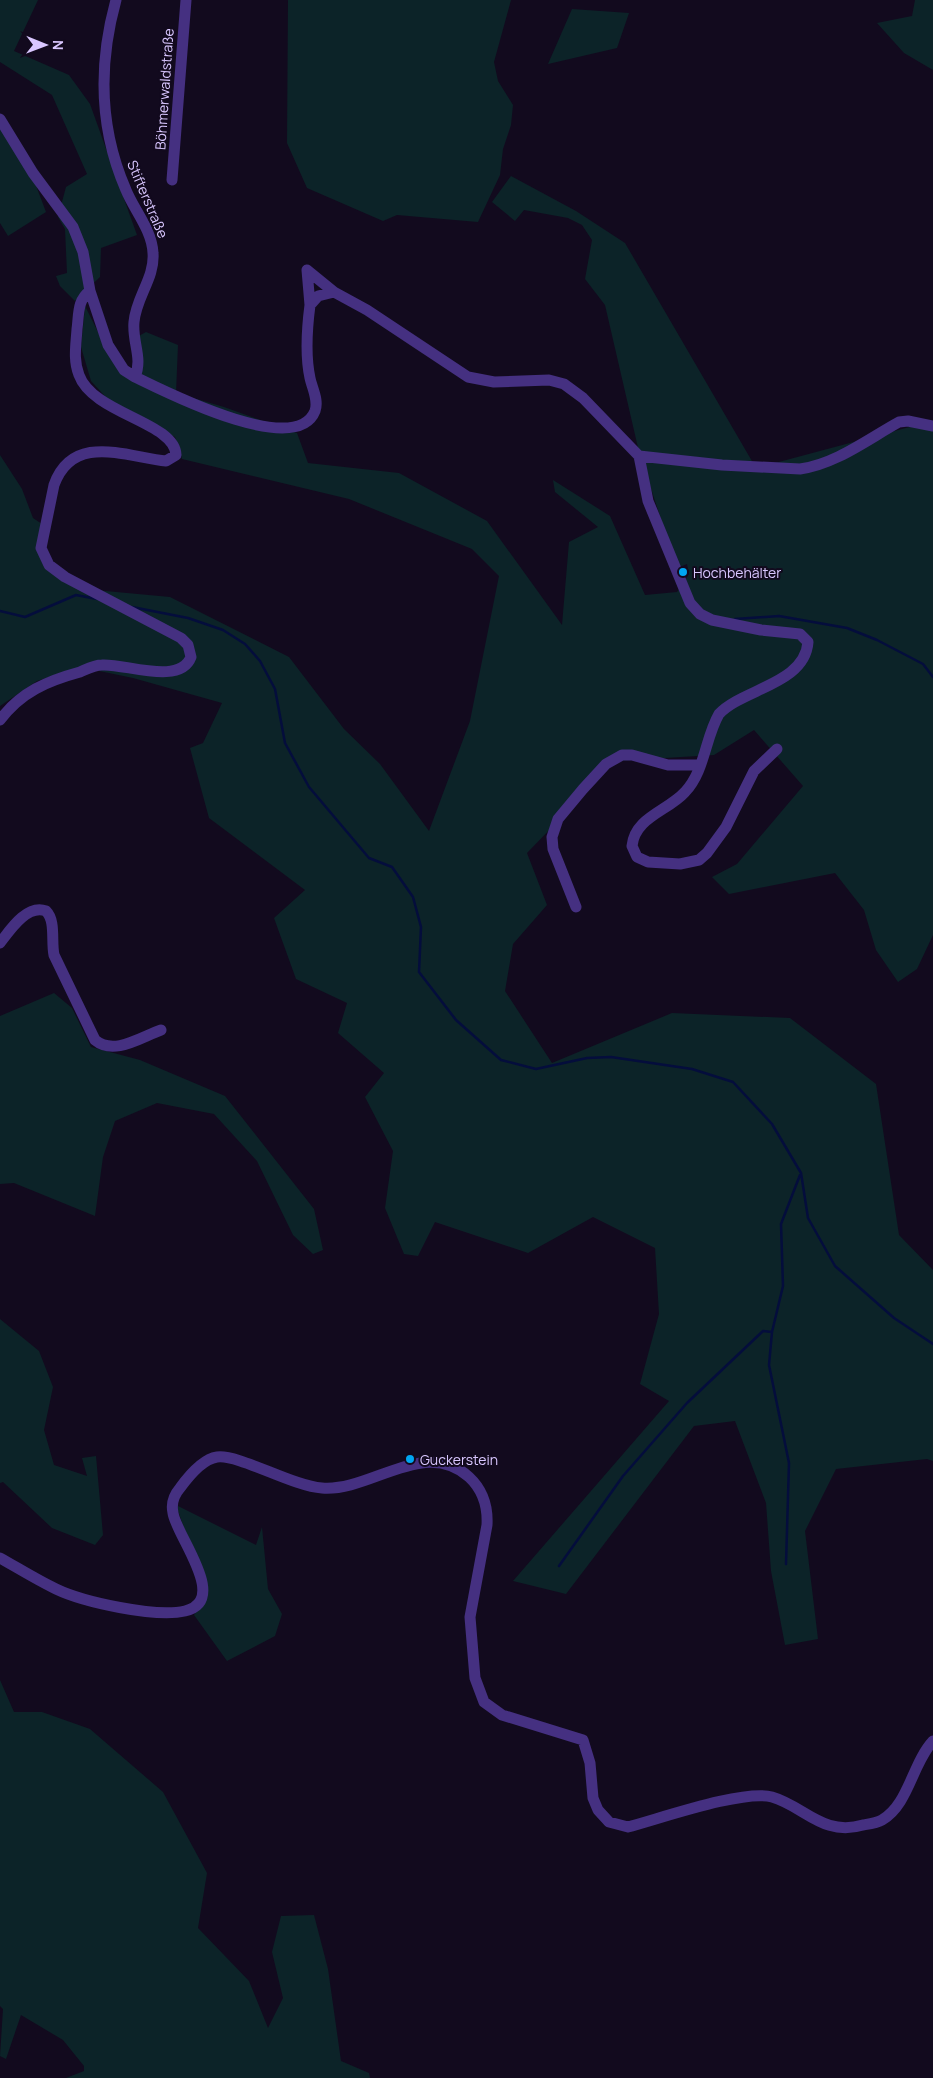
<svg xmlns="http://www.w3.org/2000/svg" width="933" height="2078" font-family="Manrope,sans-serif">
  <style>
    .green { fill: #0c2328 }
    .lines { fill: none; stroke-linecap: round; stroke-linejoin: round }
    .stream { stroke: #040d3c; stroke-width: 2.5 }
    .minor { stroke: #453081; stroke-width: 11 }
    .poi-dot { fill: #00a6f2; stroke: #120a1e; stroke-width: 2 }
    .labels { text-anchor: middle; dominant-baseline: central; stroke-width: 4; stroke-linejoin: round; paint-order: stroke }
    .street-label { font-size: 14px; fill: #d9c7ff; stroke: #120a1e }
    .poi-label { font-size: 14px; fill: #d9c7ff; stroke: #120a1e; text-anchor: start }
  </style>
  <rect width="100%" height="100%" fill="#120a1e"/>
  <path class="green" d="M 0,0 L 38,0 L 14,51 L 69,75 L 90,104 L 137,235 L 101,248 L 100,277 L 75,301 L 60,286 L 56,276 L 67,273 L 65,229 L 58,217 L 66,187 L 87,174 L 52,95 L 0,62 Z
    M 288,0 L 511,0 L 494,62 L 498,81 L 513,105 L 511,125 L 503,149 L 500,175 L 478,222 L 397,215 L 383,221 L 307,188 L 287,143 Z
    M 915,0 L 933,0 L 933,70 L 904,53 L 877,23 L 912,16 Z
    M 572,9 L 629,13 L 617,48 L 548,64 Z
    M 0,118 L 26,159 L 46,212 L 8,236 L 0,223 Z
    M 511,176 L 576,211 L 625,243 L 756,468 L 917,425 L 933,430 L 933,935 L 917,969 L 898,982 L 876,950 L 864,910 L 835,873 L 729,894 L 712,877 L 737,864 L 803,786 L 754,730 L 714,755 L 616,761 L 527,853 L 547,905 L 513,944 L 505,991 L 552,1063 L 672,1013 L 790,1018 L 876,1084 L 899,1235 L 933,1270 L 933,1461 L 927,1459 L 836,1469 L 805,1531 L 818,1639 L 785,1645 L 771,1571 L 766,1503 L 735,1421 L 694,1426 L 566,1594 L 513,1581 L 669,1401 L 640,1384 L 659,1314 L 655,1248 L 593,1217 L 528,1253 L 435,1222 L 418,1256 L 404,1254 L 385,1208 L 393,1151 L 365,1097 L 384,1073 L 338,1033 L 347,1003 L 296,979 L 274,918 L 305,890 L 209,818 L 190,748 L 203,743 L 222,703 L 133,678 L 80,667 L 37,681 L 0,706 L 0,455 L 22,489 L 33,518 L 42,524 L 38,551 L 84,589 L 170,597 L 289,657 L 344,729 L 380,764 L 429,831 L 470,721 L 499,576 L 472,549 L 349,499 L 182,459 L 175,437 L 113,405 L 91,381 L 81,347 L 85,306 L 109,354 L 134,381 L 137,337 L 146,332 L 178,345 L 176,393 L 224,407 L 297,433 L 308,463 L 399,473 L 487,521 L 562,625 L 569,542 L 598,527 L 555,492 L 553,480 L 610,516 L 645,595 L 677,592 L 689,574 L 687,564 L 677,568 L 639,452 L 605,305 L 585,279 L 592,240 L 582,225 L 568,218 L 524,210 L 515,221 L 492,202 Z
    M 54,993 L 72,1008 L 91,1047 L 140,1060 L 225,1096 L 314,1209 L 323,1250 L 313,1254 L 293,1235 L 257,1161 L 214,1114 L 157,1103 L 115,1121 L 103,1157 L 95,1216 L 14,1183 L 0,1184 L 0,1016 Z
    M 0,1319 L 39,1351 L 53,1387 L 44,1430 L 54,1465 L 87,1476 L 82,1458 L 96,1456 L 103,1535 L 95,1545 L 52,1528 L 3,1482 L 0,1483 Z
    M 176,1505 L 256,1545 L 262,1527 L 268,1589 L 282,1614 L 275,1636 L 227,1661 L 194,1615 L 207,1596 Z
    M 0,1680 L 14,1712 L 42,1712 L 90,1729 L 163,1792 L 207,1873 L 198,1928 L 249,1981 L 268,2028 L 283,1998 L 272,1952 L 281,1916 L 314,1915 L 328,1969 L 341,2061 L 369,2073 L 370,2078 L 66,2078 L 84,2071 L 84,2066 L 63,2040 L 21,2015 L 6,2059 L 0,2056 L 3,2009 L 0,2006 Z"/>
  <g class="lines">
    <path class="stream" d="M 132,607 L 188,618 L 223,630 L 245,644 L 260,661 L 275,689 L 285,743 L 309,787 L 369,858 L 392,867 L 413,897 L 421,927 L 419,972 L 456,1020 L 501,1060 L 536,1069 L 587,1058 L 611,1057 L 692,1069 L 733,1082 L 772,1124 L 801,1173 L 808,1218 L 835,1266 L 894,1318 L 933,1344
      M 0,611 L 25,617 L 76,595 L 97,599
      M 735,619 L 779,616 L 847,628 L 877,640 L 923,664 L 933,677
      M 786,1564 L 789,1463 L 769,1365 L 772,1332 L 783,1286 L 781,1224 L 800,1175
      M 559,1566 L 623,1476 L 687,1403 L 763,1331 L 772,1332"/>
    <path class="minor" d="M 116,0 C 98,65 99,128 126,190 C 134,210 152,230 153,253 C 155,278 136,297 134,322 C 132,342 143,358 135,377
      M 0,119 L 33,173 L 73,227 L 83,252 L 90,291 L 108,345 L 124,370 L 135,377 C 164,391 296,459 315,411 C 319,400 312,388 310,378 C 305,355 307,328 310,305 L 318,296 L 334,292
      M 172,180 L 186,0
      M 307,270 L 334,292 L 367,310 L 468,377 L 494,382 L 549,380 L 564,384 L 583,398 L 639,456 L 722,465 L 800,469 C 836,464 868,439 899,422 L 908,421 L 933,426
      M 307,270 L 310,305
      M 639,456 L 648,501 L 690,603 L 700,614 L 712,620 L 761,630 L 800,634 L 808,642 C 805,684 742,689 719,714 C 705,738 705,771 685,792 C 668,811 635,817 632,846 L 637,857 L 648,862 L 680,864 L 699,860 L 707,853 L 726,827 L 754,771 L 777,749
      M 0,720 C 21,692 47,681 80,672 C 87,669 94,665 102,665 C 124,663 180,686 191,657 L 188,645 L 181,638 L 65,577 L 49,565 L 41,548 L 54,485 C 73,432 127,457 166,461 L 176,455 C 175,422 93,414 79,375 C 73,360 76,345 77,329 C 79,315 77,300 90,291
      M 576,907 L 553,849 L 552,837 L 558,819 L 583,789 L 606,764 L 622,755 L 632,755 L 668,765 L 700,765
      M 0,943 C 10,930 27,904 46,911 C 56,921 51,941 54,955 L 95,1040 C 114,1056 141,1037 161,1030
      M 0,1558 C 18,1568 37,1580 56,1589 C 83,1602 156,1618 185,1611 C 230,1600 176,1536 173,1513 C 171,1504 174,1495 180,1488 C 188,1477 203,1459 217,1457 C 239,1454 292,1486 322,1488 C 371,1492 424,1437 469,1477 C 483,1490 488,1506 487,1525 L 470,1617 L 475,1678 L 484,1702 L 502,1715 L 583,1740 L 590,1763 L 593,1798 L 598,1810 L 609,1822 L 628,1827 C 659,1819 744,1789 772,1797 C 804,1806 823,1837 863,1825 C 869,1824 877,1823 882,1820 C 909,1804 912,1764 933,1741"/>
  </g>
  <g class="poi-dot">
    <circle cx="683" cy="572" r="5"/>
    <circle cx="410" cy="1459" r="5"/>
  </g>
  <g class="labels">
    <g class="street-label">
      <text transform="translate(164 89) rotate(-86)">Böhmerwaldstraße</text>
      <text transform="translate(148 199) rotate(67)">Stifterstraße</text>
    </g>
    <g class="poi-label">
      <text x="693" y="572">Hochbehälter</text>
      <text x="420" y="1459">Guckerstein</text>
    </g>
  </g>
  <g transform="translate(45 45) rotate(91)" stroke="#120a1e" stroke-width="4" paint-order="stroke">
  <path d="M0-4L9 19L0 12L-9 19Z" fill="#d9c7ff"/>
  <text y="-8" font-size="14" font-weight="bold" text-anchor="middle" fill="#d9c7ff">N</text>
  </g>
</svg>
